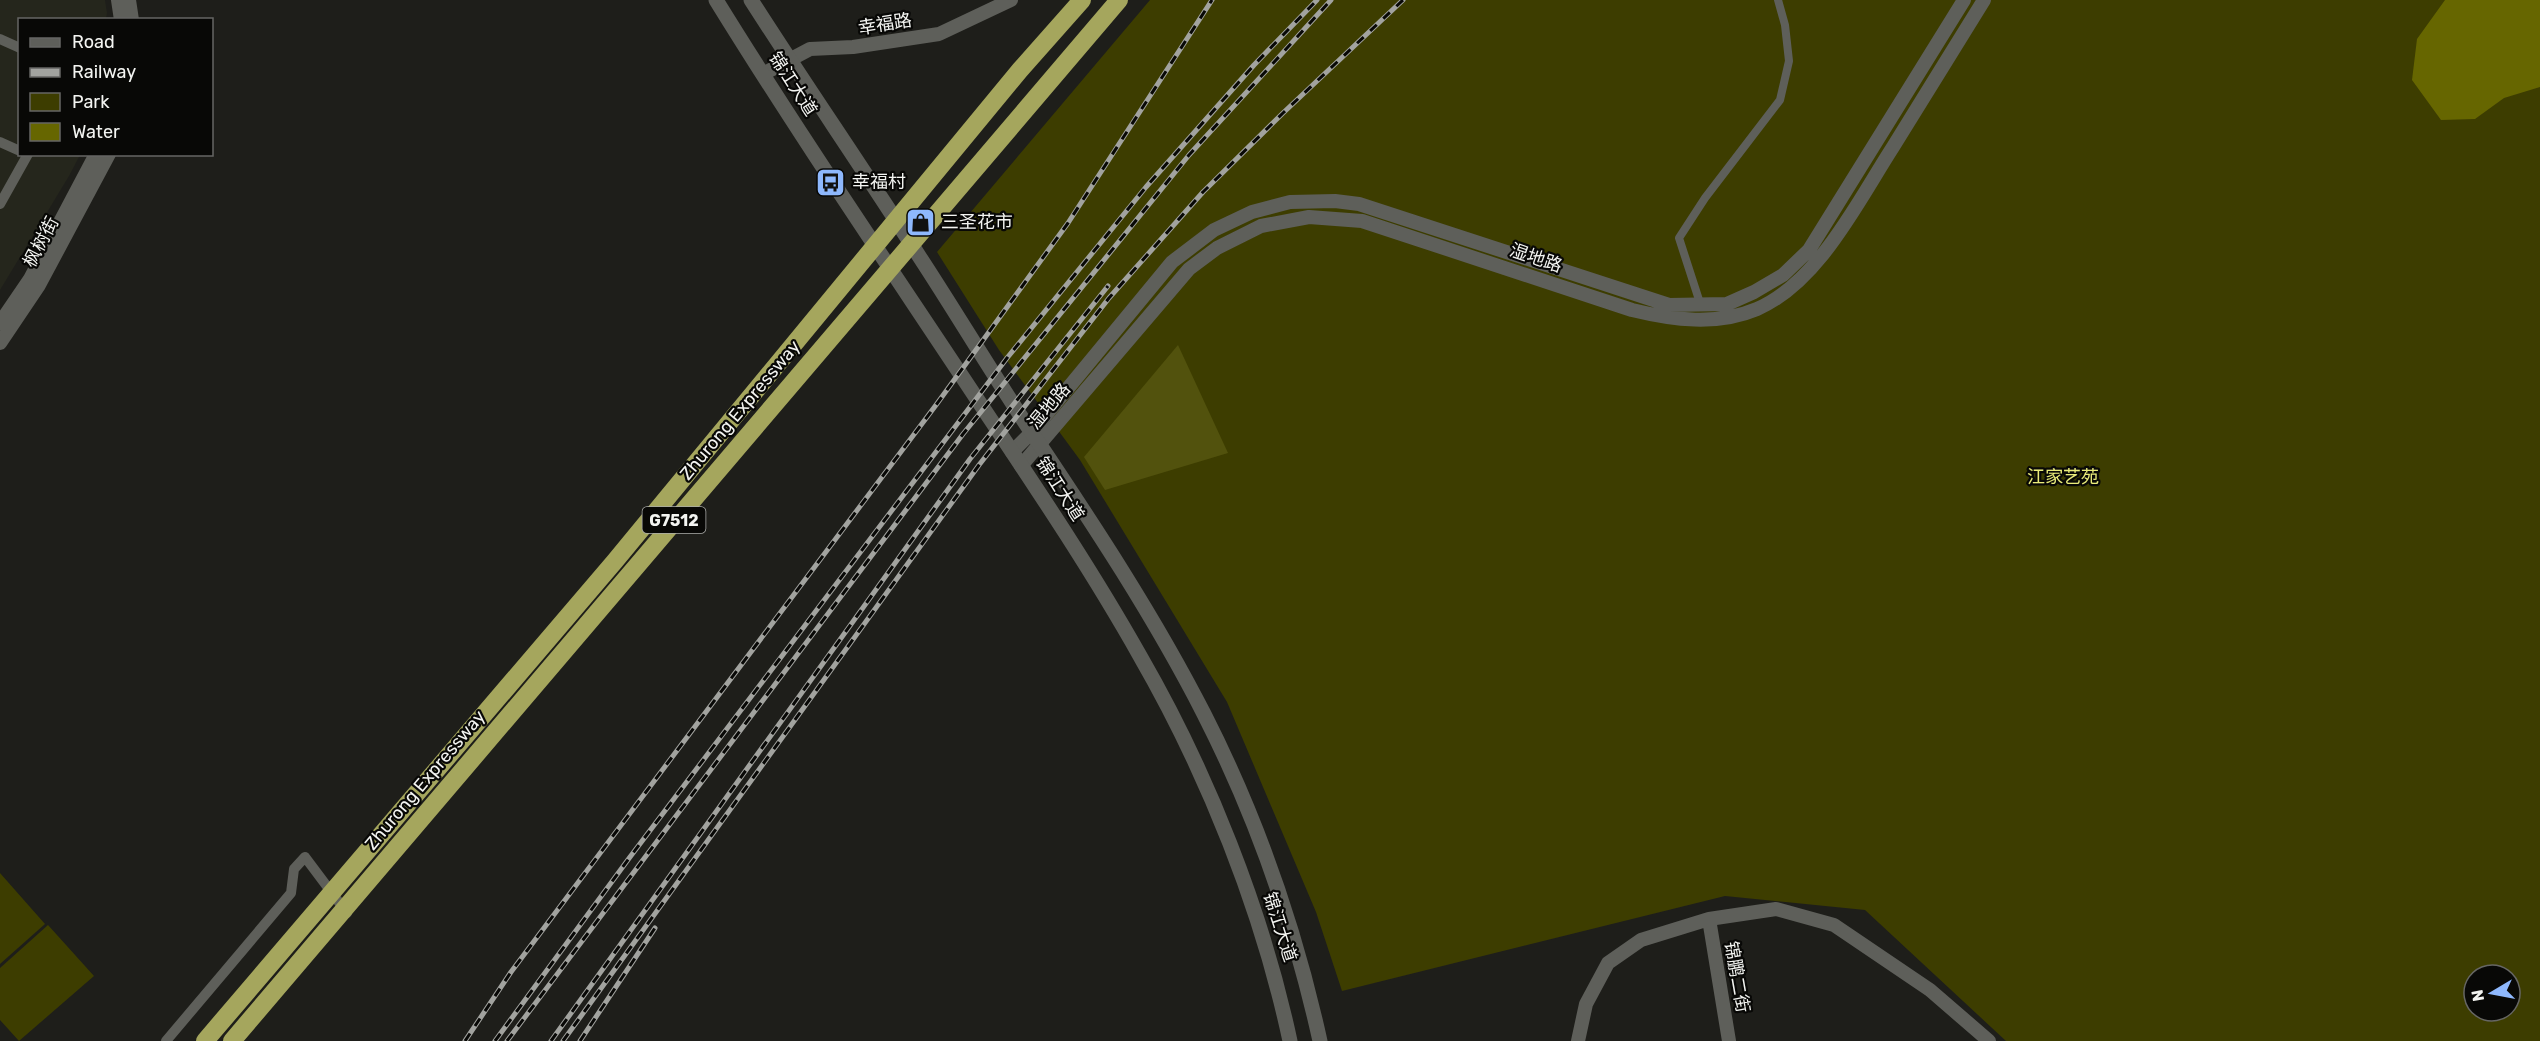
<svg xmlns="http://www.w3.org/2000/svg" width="2540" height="1041" font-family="Rubik,'Noto Sans SC',sans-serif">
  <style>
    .built { fill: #25261c }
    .green { fill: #3d3d00; fill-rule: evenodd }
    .forest { fill: #52520d }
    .water { fill: #660 }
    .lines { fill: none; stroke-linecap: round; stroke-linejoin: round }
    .pedestrian { stroke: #5e5f5a; stroke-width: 8 }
    .minor { stroke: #5e5f5a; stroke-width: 10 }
    .tertiary { stroke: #5e5f5a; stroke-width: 14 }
    .secondary { stroke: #5e5f5a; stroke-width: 15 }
    .motorway { stroke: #a5a65d; stroke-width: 18 }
    .rail-casing { stroke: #a2a39f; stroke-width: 5 }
    .rail { stroke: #080806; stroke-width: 3; stroke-dasharray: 9; stroke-linecap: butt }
    .labels { text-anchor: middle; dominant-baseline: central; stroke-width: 4.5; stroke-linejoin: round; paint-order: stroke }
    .shield { fill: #080806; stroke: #acadaa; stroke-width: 1.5 }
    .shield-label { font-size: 16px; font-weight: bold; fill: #f3f4f1 }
    .street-label { font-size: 18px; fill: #f3f4f1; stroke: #080806 }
    .poi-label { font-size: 18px; fill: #f3f4f1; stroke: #080806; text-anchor: start }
    .park-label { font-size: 18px; fill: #eaec7a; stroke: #080806 }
  </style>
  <rect width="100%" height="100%" fill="#1e1e1a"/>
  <path class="built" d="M 0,0 L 105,0 L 107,13 L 106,19 L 20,20 L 20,154 L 80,155 L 69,176 L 0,290 Z"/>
  <path class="green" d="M 1150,0 L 2540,0 L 2540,1041 L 2006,1041 L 1865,910 L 1725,896 L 1342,991 L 1316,912 L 1227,702 L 1080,460 L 999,350 L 937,252 ZM 2474,975 L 2510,975 L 2510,1011 L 2474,1011 Z
    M 0,873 L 45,924 L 0,964 Z
    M 48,925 L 94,976 L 19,1041 L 0,1020 L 0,968 Z"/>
  <path class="forest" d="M 1178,345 L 1228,453 L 1105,490 L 1084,457 Z"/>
  <path class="water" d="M 2445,0 L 2540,0 L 2540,87 L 2504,98 L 2475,119 L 2441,120 L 2412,80 L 2417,39 Z"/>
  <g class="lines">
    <path class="pedestrian" d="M 1701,306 L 1679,238 L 1705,198 L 1780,100 L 1789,61 L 1785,25 L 1778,0"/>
    <path class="minor" d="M 0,39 L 20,48
      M 0,142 L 20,151
      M 0,204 L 28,154
      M 166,1041 L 291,893 L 294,869 L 305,857 L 347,913"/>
    <path class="tertiary" d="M 118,0 L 121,20
      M 129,0 L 132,20
      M 763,74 L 810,49 L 853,47 L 939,34 L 1011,0
      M 0,323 L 30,279 L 96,154
      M 0,343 L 39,285 L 109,154
      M 1012,452 L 1031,433 L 1172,262 L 1214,230 L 1252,212 L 1290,202 L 1335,201 L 1359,204 L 1669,305 L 1727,304 L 1754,292 L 1783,275 L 1809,250 L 1964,0
      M 1021,466 L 1189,269 L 1217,248 L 1261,226 L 1309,217 L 1362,221 L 1632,310 C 1673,320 1717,326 1757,309 C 1819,282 1858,201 1893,147 C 1923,98 1954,49 1984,0
      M 1709,919 L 1729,1041
      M 1578,1041 L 1586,1004 L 1608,963 L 1641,940 L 1709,919 L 1776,909 L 1834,925 L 1930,990 L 1989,1041"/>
    <path class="secondary" d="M 716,0 C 800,136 891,269 979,402 C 1035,486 1091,569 1140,656 C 1207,772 1262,910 1290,1041
      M 751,0 C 806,86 864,170 919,256 C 957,314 993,375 1032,433 C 1093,524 1154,616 1204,714 C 1257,818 1295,928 1320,1041"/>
    <path class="motorway" d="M 205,1041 L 615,561 L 1020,70 L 1082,0
      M 232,1041 L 1119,0"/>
    <defs>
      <path id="rail" d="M 465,1041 L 511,972 L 936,405 L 1068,223 L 1212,0
        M 495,1041 L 630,857 L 1007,358 L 1146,187 L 1254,65 L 1317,0
        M 507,1041 L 963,434 L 1189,155 L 1331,0
        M 551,1041 L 970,459 L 1108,286
        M 563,1041 L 979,465 L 1109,298 L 1203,192 L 1283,113 L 1403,0
        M 580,1041 L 655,928"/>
    </defs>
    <use href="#rail" class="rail-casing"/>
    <use href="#rail" class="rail"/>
  </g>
  <defs>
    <symbol id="bus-square" viewBox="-11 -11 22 22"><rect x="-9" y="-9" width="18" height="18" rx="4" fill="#8eb8fd" stroke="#080806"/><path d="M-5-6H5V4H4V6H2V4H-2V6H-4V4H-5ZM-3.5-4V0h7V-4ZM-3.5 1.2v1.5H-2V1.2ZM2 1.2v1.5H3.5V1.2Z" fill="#111"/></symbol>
    <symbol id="shop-square" viewBox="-11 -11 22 22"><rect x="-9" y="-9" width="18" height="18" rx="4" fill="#8eb8fd" stroke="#080806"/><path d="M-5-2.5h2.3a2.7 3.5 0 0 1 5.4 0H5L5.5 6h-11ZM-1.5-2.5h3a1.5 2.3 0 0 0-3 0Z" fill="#111"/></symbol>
  </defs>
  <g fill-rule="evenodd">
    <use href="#bus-square" x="814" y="166" width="33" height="33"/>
    <use href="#shop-square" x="904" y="206" width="33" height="33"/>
  </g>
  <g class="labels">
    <rect class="shield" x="642.5" y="507" width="63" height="26" rx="4.5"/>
    <g class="shield-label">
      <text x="674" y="520">G7512</text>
    </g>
    <g class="street-label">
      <text transform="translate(885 24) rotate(-9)">幸福路</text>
      <text transform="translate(793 84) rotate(57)">锦江大道</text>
      <text transform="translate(41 242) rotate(-62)">枫树街</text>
      <text transform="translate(1536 258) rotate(19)">湿地路</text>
      <text transform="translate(1049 406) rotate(-50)">湿地路</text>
      <text transform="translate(740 410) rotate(-50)">Zhurong Expressway</text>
      <text transform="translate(1060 489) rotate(57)">锦江大道</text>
      <text transform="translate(425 780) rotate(-50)">Zhurong Expressway</text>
      <text transform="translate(1280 927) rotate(72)">锦江大道</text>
      <text transform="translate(1737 977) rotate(80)">锦鹏二街</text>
    </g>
    <g class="poi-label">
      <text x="852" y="182">幸福村</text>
      <text x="941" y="222">三圣花市</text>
    </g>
    <g class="park-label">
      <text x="2063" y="477">江家艺苑</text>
    </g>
  </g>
  <rect x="18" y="18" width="195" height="138" fill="#080806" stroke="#666664" stroke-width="1.5"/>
  <rect x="30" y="38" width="30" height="9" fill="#5e5f5a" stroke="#666664" stroke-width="1.5"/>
  <text x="72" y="48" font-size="18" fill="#f3f4f1">Road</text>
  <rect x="30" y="68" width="30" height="9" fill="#a2a39f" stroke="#666664" stroke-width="1.5"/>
  <text x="72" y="78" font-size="18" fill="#f3f4f1">Railway</text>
  <rect x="30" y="93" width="30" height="18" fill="#3d3d00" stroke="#666664" stroke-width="1.5"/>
  <text x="72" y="108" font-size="18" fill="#f3f4f1">Park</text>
  <rect x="30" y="123" width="30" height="18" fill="#666600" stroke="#666664" stroke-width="1.5"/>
  <text x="72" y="138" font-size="18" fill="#f3f4f1">Water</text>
  <g transform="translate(2492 993) rotate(260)"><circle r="28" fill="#080806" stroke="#666664" stroke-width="1.5"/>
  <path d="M0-4.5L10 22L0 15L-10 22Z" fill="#8eb8fd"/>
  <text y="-9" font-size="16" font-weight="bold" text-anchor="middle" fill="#f3f4f1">N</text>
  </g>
</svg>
